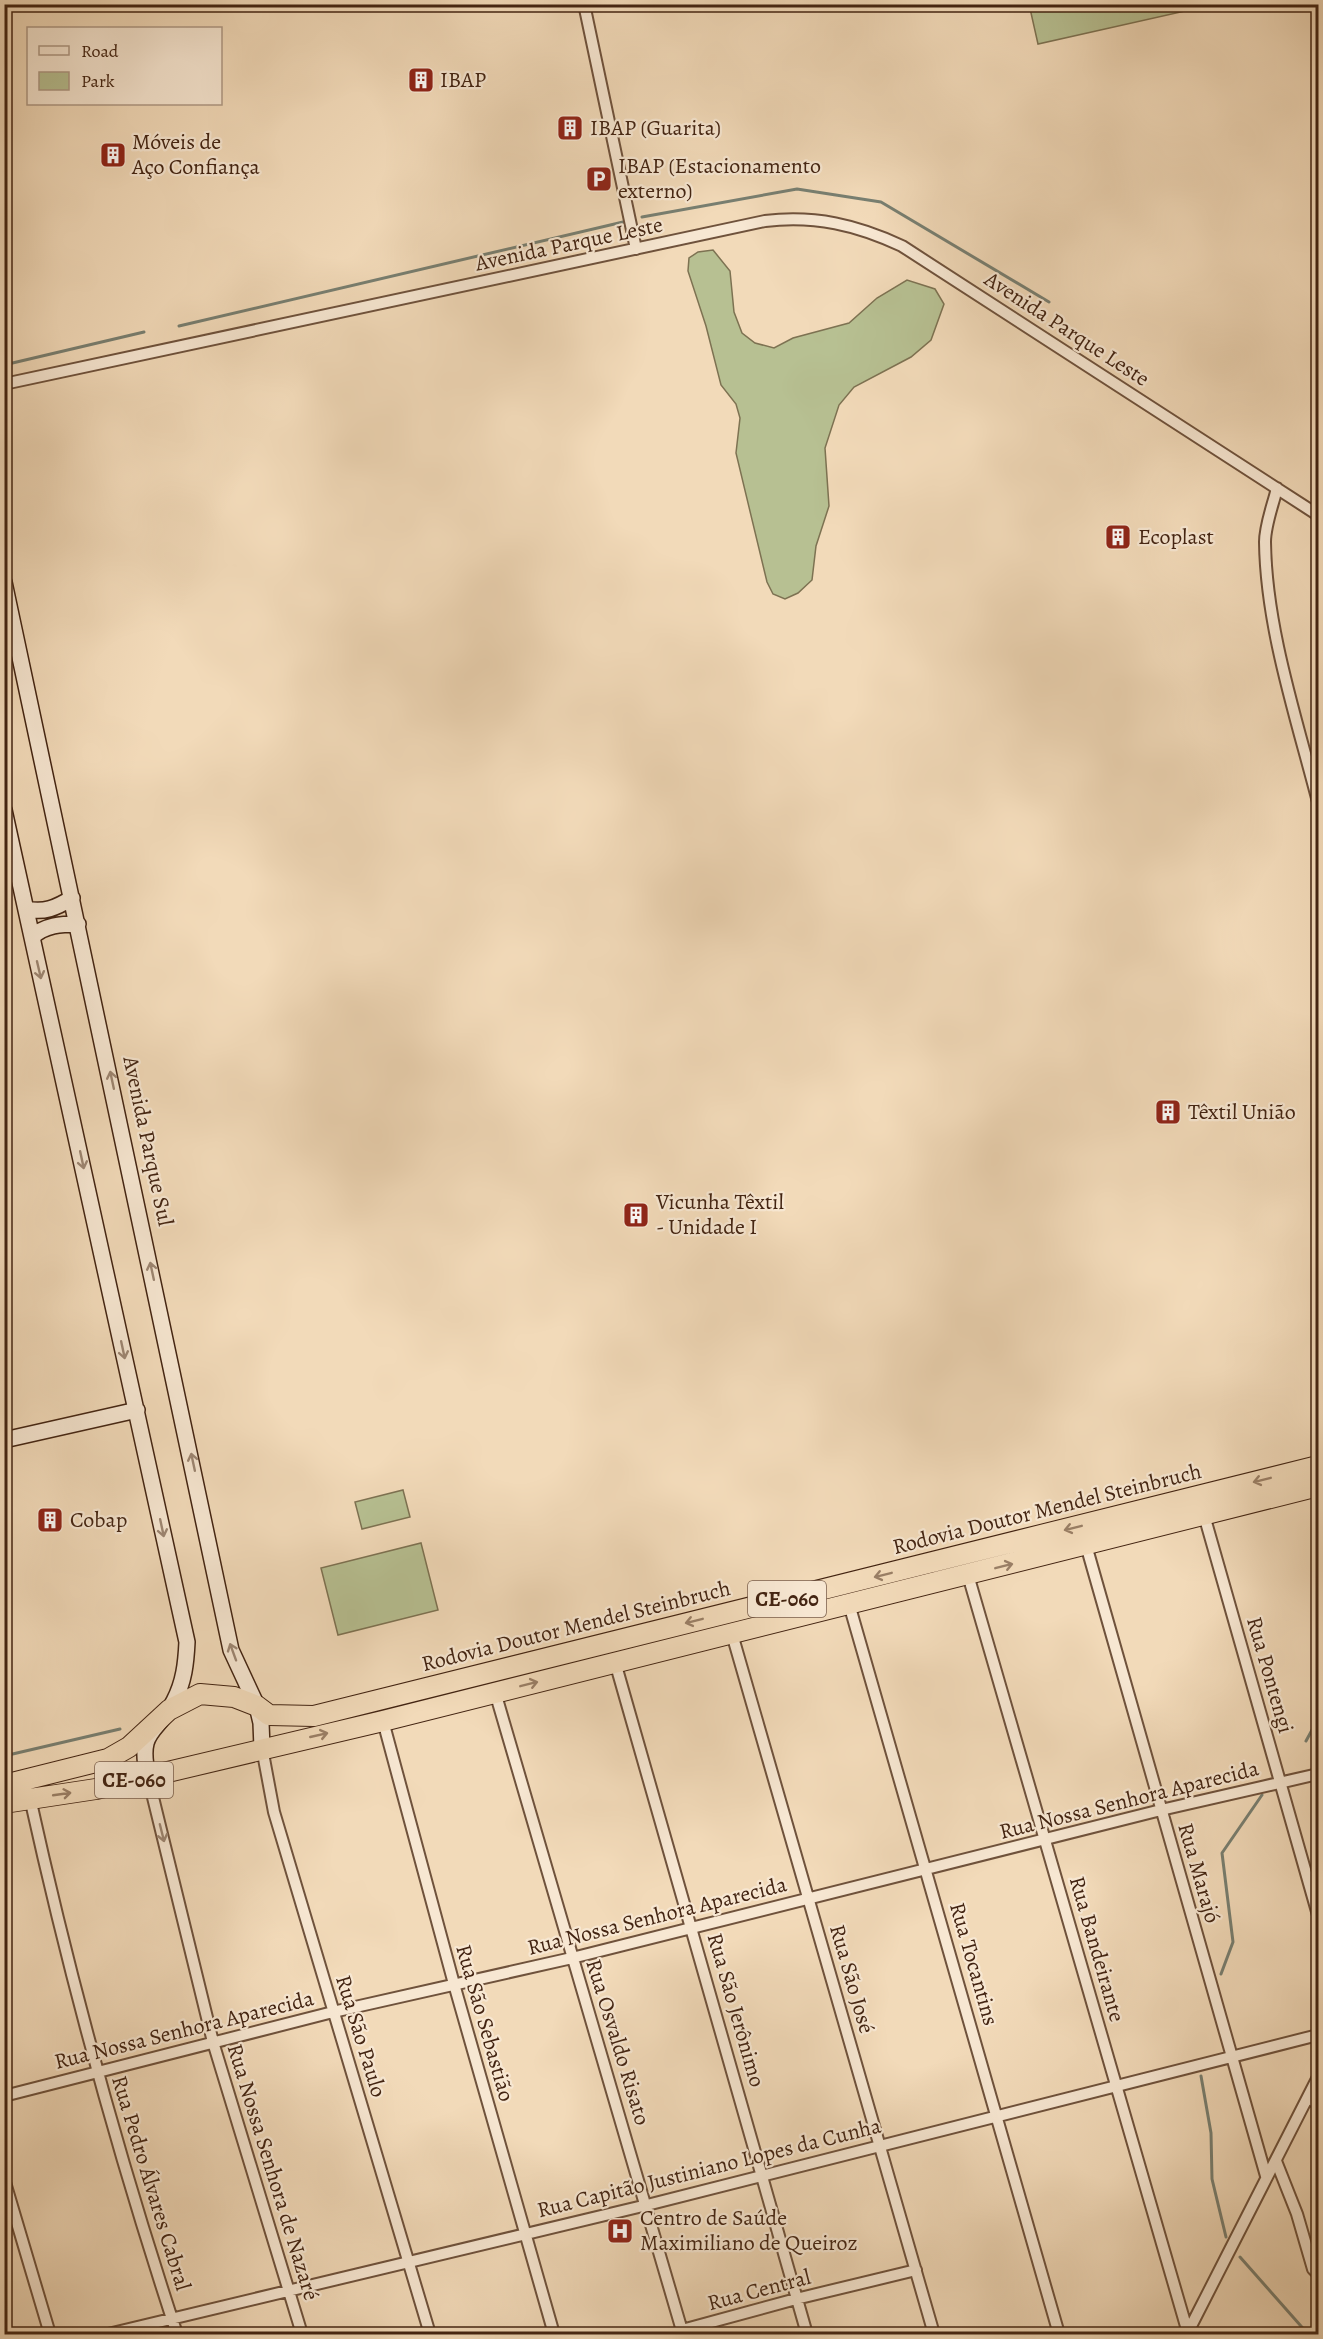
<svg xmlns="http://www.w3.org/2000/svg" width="1323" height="2339" font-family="Alegreya,serif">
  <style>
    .green { fill: #b7c092; stroke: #7d7252; stroke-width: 1.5 }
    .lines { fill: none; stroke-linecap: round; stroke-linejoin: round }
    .stream { stroke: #787f71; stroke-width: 3 }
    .street-casing { stroke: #6f523c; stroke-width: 14 }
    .secondary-casing { stroke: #432412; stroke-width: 18 }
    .highway-casing { stroke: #432412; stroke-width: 22 }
    .street { stroke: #f7e7d2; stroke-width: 10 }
    .secondary { stroke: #f7e7d2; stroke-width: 15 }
    .highway { stroke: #f2dab9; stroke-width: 20 }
    .oneway { stroke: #9d8672 }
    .oneway2 { stroke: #9a7f66 }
    .labels { text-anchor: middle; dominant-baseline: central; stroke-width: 4.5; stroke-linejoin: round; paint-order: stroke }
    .shield { fill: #f7e7d2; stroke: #795e4c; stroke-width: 1.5 }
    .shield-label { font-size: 21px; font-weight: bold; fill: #432412 }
    .poi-label { font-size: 22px; fill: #432412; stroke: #f7e7d2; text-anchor: start }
    .street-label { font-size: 22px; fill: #432412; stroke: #f7e7d2 }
  </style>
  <rect width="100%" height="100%" fill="#f2dab9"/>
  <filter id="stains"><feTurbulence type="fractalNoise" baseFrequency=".00333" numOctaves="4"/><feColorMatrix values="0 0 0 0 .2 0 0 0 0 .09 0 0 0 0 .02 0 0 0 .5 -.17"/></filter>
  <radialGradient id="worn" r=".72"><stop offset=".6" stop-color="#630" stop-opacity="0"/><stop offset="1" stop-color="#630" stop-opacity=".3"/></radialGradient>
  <path class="green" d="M 1029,4 L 1212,4 L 1212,5 L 1038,44 Z
    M 713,250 L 730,271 L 734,312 L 742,333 L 755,343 L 774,348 L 793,338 L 849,323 L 877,298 L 907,280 L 935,289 L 944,304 L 931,340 L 911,357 L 854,387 L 839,405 L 825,448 L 829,506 L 816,546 L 812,580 L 798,593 L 785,599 L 773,594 L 767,582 L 736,453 L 740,418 L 736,404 L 721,385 L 706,326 L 688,271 L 689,258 L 698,252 Z
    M 403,1490 L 410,1517 L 362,1529 L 355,1502 Z
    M 421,1543 L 438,1610 L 338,1635 L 321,1568 Z"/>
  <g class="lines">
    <path class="stream" d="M 642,217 L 797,189 L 881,202 L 1049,302
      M 179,326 L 623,222
      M 4,365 L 144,332
      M 1306,1741 L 1318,1719
      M 4,1756 L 120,1729
      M 1221,1974 L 1233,1942 L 1222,1853 L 1262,1795
      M 1201,2076 L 1211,2133 L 1212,2179 L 1226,2237
      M 1240,2257 L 1308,2334"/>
    <defs>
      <path id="street" d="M 584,4 L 636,249
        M 4,384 L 765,221 C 815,215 857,225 902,246 L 1318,515
        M 1277,488 C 1273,505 1265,525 1265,542 C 1266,628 1297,720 1318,802
        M 1204,1515 L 1318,1915
        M 1086,1545 L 1266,2176
        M 968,1575 L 1188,2333
        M 849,1604 L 1059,2334
        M 732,1634 L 934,2334
        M 615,1662 L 807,2334
        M 495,1692 L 683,2334
        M 383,1721 L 454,1984 L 554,2334
        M 262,1748 L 274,1812 L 430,2334
        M 148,1777 L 213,2042 L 302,2334
        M 30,1798 C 70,1979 119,2158 177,2334
        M 4,2096 L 333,2012 L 572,1958 L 1161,1810 L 1318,1774
        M 1308,2098 L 1318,2104
        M 1276,2161 L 1297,2214 L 1313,2269 L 1318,2274
        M 4,2179 L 50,2334
        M 682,2330 L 796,2299 L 916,2270
        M 108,2334 L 647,2205 L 1318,2035
        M 1187,2334 L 1318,2077"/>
      <path id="secondary" d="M 4,582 L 231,1650 L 257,1706 L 261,1723 L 262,1748
        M 4,810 L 187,1642 C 186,1663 184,1682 174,1701 C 157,1735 137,1728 148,1777
        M 26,909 C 44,913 56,908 72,898
        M 32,937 C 45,925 61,924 78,924
        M 4,1440 L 137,1410"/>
      <path id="highway" d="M 4,1785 L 108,1759 L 129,1747 L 169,1710 L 200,1694 L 234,1697 L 257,1706 L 269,1715 L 314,1716 L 1318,1466
        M 4,1803 L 96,1789 L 383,1721 L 1318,1486"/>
    </defs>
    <use href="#street" class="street-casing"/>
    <use href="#secondary" class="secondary-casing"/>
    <use href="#highway" class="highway-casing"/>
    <use href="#street" class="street"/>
    <use href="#secondary" class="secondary"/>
    <use href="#highway" class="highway"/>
  </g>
  <defs><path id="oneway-shaft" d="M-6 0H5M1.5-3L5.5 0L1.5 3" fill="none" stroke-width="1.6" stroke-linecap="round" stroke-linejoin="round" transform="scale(1.5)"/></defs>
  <g class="oneway">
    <use href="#oneway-shaft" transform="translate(39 970) rotate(77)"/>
    <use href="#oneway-shaft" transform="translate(112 1080) rotate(-102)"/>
    <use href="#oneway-shaft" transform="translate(82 1160) rotate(78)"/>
    <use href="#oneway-shaft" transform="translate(152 1271) rotate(-102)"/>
    <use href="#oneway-shaft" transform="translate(123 1350) rotate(78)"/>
    <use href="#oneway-shaft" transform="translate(193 1462) rotate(-102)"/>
    <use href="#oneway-shaft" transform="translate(162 1528) rotate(78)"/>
    <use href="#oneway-shaft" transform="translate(233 1652) rotate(-110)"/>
    <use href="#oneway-shaft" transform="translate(162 1833) rotate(76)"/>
  </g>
  <g class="oneway2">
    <use href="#oneway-shaft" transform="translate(1262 1480) rotate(166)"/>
    <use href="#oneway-shaft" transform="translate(1073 1528) rotate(166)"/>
    <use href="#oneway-shaft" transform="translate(1004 1566) rotate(-14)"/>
    <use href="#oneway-shaft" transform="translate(883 1575) rotate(166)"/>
    <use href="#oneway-shaft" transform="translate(694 1621) rotate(166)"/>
    <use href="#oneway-shaft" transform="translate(529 1684) rotate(-14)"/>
    <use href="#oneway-shaft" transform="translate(319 1735) rotate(-13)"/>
    <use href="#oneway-shaft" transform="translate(62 1794) rotate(-8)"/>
  </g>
  <defs>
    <symbol id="building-square" viewBox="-11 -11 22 22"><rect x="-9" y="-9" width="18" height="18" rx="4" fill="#8f2418" stroke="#f7e7d2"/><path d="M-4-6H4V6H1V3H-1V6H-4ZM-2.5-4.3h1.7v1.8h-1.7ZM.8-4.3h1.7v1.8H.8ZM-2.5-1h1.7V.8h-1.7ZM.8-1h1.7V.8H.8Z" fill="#fff"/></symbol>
    <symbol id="parking-square" viewBox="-11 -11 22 22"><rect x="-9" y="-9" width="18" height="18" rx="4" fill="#8f2418" stroke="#f7e7d2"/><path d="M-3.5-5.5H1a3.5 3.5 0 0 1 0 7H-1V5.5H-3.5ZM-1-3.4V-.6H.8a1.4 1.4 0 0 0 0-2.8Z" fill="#fff"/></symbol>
    <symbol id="hospital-square" viewBox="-11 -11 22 22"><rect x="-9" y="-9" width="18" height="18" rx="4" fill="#8f2418" stroke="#f7e7d2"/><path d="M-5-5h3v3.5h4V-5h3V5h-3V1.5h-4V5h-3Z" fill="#fff"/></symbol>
  </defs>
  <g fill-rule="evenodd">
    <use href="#building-square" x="406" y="65" width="30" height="30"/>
    <use href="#building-square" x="555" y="113" width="30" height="30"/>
    <use href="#building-square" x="98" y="140" width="30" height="30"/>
    <use href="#parking-square" x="584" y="164" width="30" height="30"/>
    <use href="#building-square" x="1103" y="522" width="30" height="30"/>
    <use href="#building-square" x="1153" y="1097" width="30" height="30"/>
    <use href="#building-square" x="621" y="1200" width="30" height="30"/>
    <use href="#building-square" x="35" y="1505" width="30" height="30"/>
    <use href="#hospital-square" x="605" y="2216" width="30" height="30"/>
  </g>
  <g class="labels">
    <g class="shield">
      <rect x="748" y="1581" width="78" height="36" rx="4.5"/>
      <rect x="95" y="1762" width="78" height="36" rx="4.5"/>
    </g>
    <g class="shield-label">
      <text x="787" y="1599">CE-060</text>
      <text x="134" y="1780">CE-060</text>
    </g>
    <g class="poi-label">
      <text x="440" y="80">IBAP</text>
      <text x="590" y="128">IBAP (Guarita)</text>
      <text x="132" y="142">Móveis de<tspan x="132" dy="25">Aço Confiança</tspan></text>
      <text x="618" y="166">IBAP (Estacionamento<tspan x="618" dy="25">externo)</tspan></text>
      <text x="1138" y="537">Ecoplast</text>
      <text x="1188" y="1112">Têxtil União</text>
      <text x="656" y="1202">Vicunha Têxtil<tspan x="656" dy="25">- Unidade I</tspan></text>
      <text x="70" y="1520">Cobap</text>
      <text x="640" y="2218">Centro de Saúde<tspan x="640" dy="25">Maximiliano de Queiroz</tspan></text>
    </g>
    <g class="street-label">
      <text transform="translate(569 244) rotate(-12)">Avenida Parque Leste</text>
      <text transform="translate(1067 329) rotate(33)">Avenida Parque Leste</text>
      <text transform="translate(148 1141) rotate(78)">Avenida Parque Sul</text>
      <text transform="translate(1047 1509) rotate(-14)">Rodovia Doutor Mendel Steinbruch</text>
      <text transform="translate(576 1626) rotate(-14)">Rodovia Doutor Mendel Steinbruch</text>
      <text transform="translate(1270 1675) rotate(74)">Rua Pontengi</text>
      <text transform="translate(1129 1800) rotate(-14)">Rua Nossa Senhora Aparecida</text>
      <text transform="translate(1199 1873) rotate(74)">Rua Marajó</text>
      <text transform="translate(657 1916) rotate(-14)">Rua Nossa Senhora Aparecida</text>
      <text transform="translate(1097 1949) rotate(74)">Rua Bandeirante</text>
      <text transform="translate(974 1964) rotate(74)">Rua Tocantins</text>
      <text transform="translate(852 1979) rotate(74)">Rua São José</text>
      <text transform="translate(736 2010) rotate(74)">Rua São Jerônimo</text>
      <text transform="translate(485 2023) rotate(74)">Rua São Sebastião</text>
      <text transform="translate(184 2030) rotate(-14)">Rua Nossa Senhora Aparecida</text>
      <text transform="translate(361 2036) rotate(73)">Rua São Paulo</text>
      <text transform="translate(618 2042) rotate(73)">Rua Osvaldo Risato</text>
      <text transform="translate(709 2168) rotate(-14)">Rua Capitão Justiniano Lopes da Cunha</text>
      <text transform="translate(273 2172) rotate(73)">Rua Nossa Senhora de Nazaré</text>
      <text transform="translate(151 2183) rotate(73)">Rua Pedro Álvares Cabral</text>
      <text transform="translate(759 2290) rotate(-15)">Rua Central</text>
    </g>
  </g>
  <rect width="1323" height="2339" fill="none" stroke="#f2dab9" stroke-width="24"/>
  <rect x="6" y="6" width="1311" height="2327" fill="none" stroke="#432412" stroke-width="3"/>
  <rect x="12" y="12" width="1299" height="2315" fill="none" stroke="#432412" stroke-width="1.5"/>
  <rect x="27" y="27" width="195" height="78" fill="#f7e7d2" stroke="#af9985" stroke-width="1.5"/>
  <rect x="39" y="46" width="30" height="9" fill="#f7e7d2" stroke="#af9985" stroke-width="1.5"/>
  <text x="81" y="57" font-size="18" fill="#432412">Road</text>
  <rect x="39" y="72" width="30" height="18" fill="#b7c092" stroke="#af9985" stroke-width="1.5"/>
  <text x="81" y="87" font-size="18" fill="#432412">Park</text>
  <rect width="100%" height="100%" filter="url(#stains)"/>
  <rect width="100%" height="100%" fill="url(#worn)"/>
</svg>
